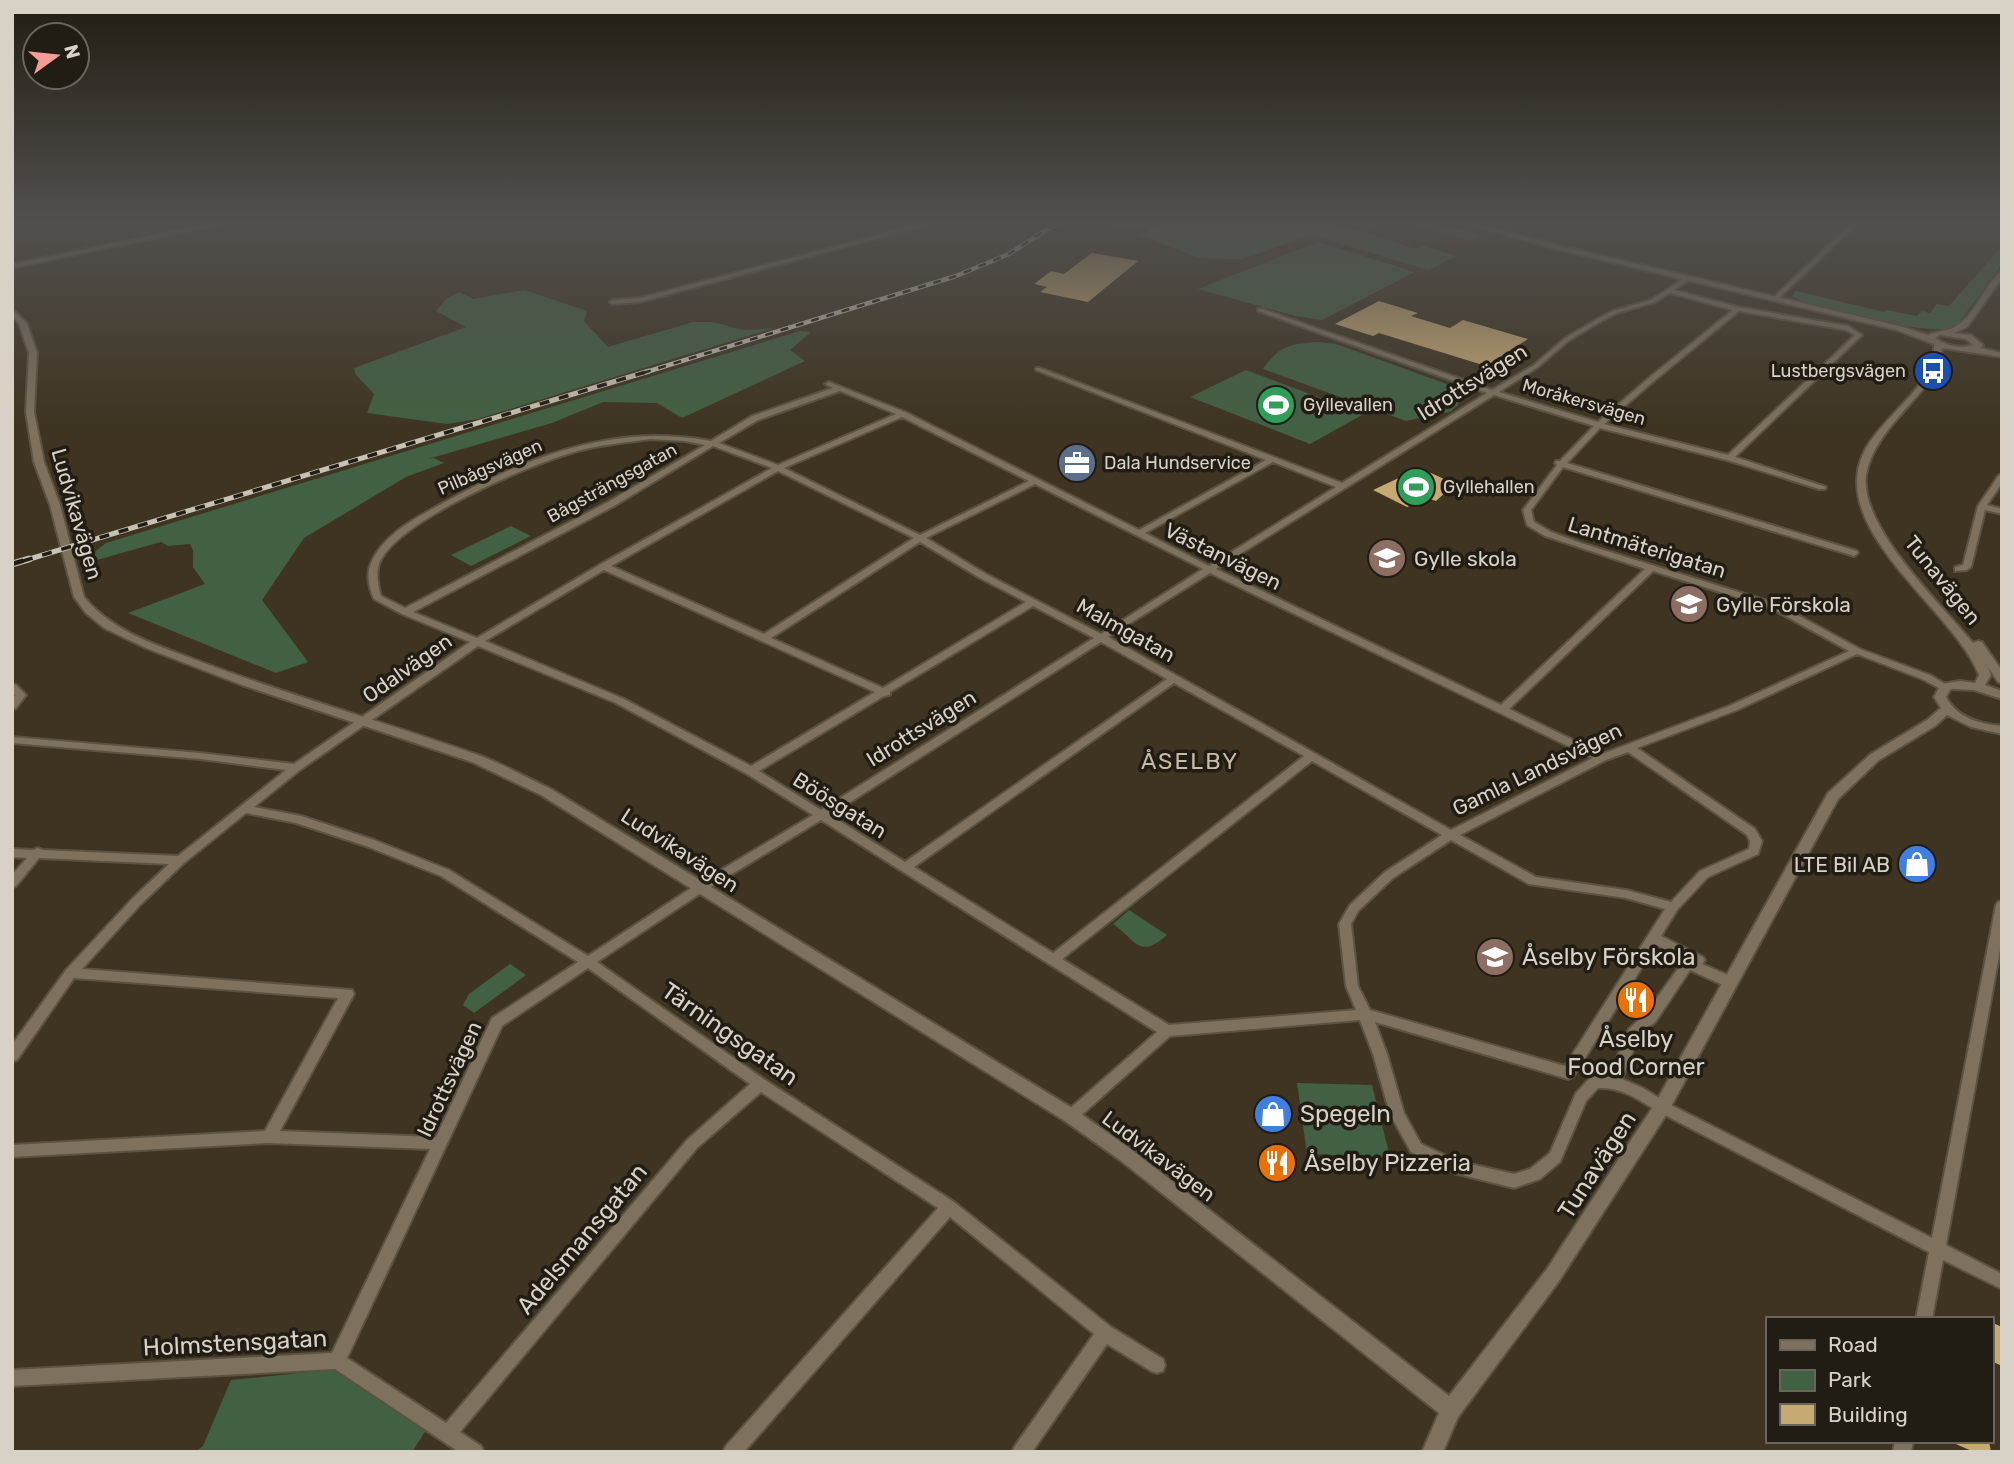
<svg xmlns="http://www.w3.org/2000/svg" width="2014" height="1464" font-family="Rubik,sans-serif">
  <style>
    .green { fill: #426043 }
    .building { fill: #c6a973 }
    .lines { fill: none; stroke-linecap: round; stroke-linejoin: round }
    .minor-casing { stroke: #5b5242; stroke-width: 4 }
    .tertiary-casing { stroke: #5b5242; stroke-width: 4 }
    .minor { fill: #7e725e; fill-rule: evenodd }
    .tertiary { fill: #7e725e; fill-rule: evenodd }
    .rail-far2-casing { stroke: #c8c2b5; stroke-width: 4.5 }
    .rail-far1-casing { stroke: #c8c2b5; stroke-width: 5 }
    .rail-casing { stroke: #c8c2b5; stroke-width: 7 }
    .rail-far2 { stroke: #211c14; stroke-width: 2.5; stroke-dasharray: 8; stroke-linecap: butt }
    .rail-far1 { stroke: #211c14; stroke-width: 3.5; stroke-dasharray: 10; stroke-linecap: butt }
    .rail { stroke: #211c14; stroke-width: 4.5; stroke-dasharray: 12; stroke-linecap: butt }
    .labels { text-anchor: middle; dominant-baseline: central; stroke-width: 7; stroke-linejoin: round; paint-order: stroke }
    .far-poi-label { font-size: 18px; fill: #d8d2c6; stroke: #211c14; text-anchor: start }
    .far-street-label { font-size: 18px; fill: #d8d2c6; stroke: #211c14 }
    .street-label { font-size: 21px; fill: #d8d2c6; stroke: #211c14 }
    .poi-label { font-size: 21px; fill: #d8d2c6; stroke: #211c14; text-anchor: start }
    .neighbourhood-label { font-size: 23px; letter-spacing: 2px; fill: #c9bca6; stroke: #211c14 }
    .near-poi-label { font-size: 24px; fill: #d8d2c6; stroke: #211c14; text-anchor: start }
    .near-street-label { font-size: 24px; fill: #d8d2c6; stroke: #211c14 }
  </style>
  <rect width="100%" height="100%" fill="#3e3421"/>
  <path class="green" d="M 1164,223 L 1331,223 L 1357,231 L 1374,223 L 1384,223 L 1364,232 L 1415,249 L 1423,246 L 1456,256 L 1428,270 L 1312,235 L 1243,259 L 1200,258 L 1138,235 L 1148,231 L 1149,227 Z
    M 1405,223 L 1437,223 L 1484,236 L 1471,241 Z
    M 1318,242 L 1415,272 L 1322,320 L 1295,316 L 1198,289 Z
    M 2002,246 L 2002,264 L 1956,327 C 1926,337 1838,310 1804,302 L 1792,296 L 1796,291 L 1884,312 L 1886,310 L 1917,316 L 1922,311 L 1930,313 L 1937,304 L 1949,306 Z
    M 525,290 L 587,311 L 584,321 L 608,347 L 693,322 L 713,322 L 743,330 L 774,328 L 478,419 L 447,424 L 367,413 L 374,394 L 356,375 L 354,368 L 466,327 L 436,311 L 446,299 L 459,292 L 473,299 Z
    M 800,331 L 811,332 L 790,350 L 805,361 L 682,418 L 657,403 L 603,402 L 552,423 L 428,459 L 434,458 L 444,463 L 406,477 L 304,538 L 262,600 L 308,662 L 276,673 L 128,613 L 205,584 L 193,567 L 193,550 L 190,544 L 168,546 L 161,542 L 97,560 L 92,554 L 106,543 Z
    M 1318,342 L 1336,344 L 1444,383 L 1454,388 L 1460,397 L 1458,405 L 1450,412 L 1406,421 L 1263,369 C 1280,345 1290,344 1318,342 Z
    M 1246,370 L 1364,414 L 1310,444 L 1190,397 Z
    M 511,526 L 531,536 L 471,566 L 451,555 Z
    M 1129,910 L 1167,935 C 1139,960 1136,940 1113,924 Z
    M 510,964 L 526,975 L 474,1013 L 463,1005 L 469,994 Z
    M 1297,1083 L 1372,1085 L 1390,1157 L 1307,1154 Z
    M 338,1369 L 428,1427 L 412,1452 L 195,1452 L 203,1446 L 231,1380 Z"/>
  <path class="building" d="M 1092,253 L 1138,261 L 1088,302 L 1040,292 L 1047,287 L 1034,284 L 1051,271 L 1064,274 Z
    M 1379,301 L 1418,313 L 1411,316 L 1450,328 L 1463,320 L 1528,339 L 1486,366 L 1379,333 L 1373,336 L 1335,324 Z
    M 1420,468 L 1455,484 L 1436,501 L 1427,498 L 1407,507 L 1373,490 Z
    M 1991,1322 L 2002,1327 L 2002,1366 L 1991,1361 Z
    M 1949,1441 L 1989,1441 L 1991,1452 L 1974,1452 Z"/>
  <g class="lines">
    <defs>
      <path id="minor" d="M 216,223 L 225,223 L 12,268 L 12,264 Z
        M 925,223 L 933,223 L 640,302 L 613,304 L 610,302 L 613,300 L 640,298 Z
        M 1119,223 L 1147,223 L 1144,225 L 1117,226 L 1117,224 Z
        M 1852,223 L 1858,223 L 1778,299 L 1774,299 L 1774,297 Z
        M 1686,277 L 1691,278 L 1674,290 L 1738,307 L 1848,326 L 1862,335 L 1735,457 L 1826,487 L 1825,489 L 1819,489 L 1727,460 L 1600,428 L 1567,463 L 1857,551 L 1858,553 L 1854,556 L 1851,555 L 1563,467 L 1531,510 L 1534,522 L 1551,532 L 1581,543 L 1777,604 L 1860,649 L 1930,675 L 1950,687 L 1949,689 L 1941,689 L 1922,679 L 1857,654 L 1737,710 L 1637,748 L 1755,829 L 1762,841 L 1758,854 L 1708,877 L 1677,910 L 1661,936 L 1703,957 L 1705,960 L 1702,964 L 1735,978 L 1736,982 L 1735,986 L 1730,987 L 1725,986 L 1690,970 L 1656,1021 L 1639,1036 L 1622,1079 L 1643,1088 L 1667,1103 L 1932,1238 L 1996,905 L 1998,902 L 2002,901 L 2002,939 L 1946,1245 L 2002,1274 L 2002,1289 L 1943,1260 L 1932,1319 L 1916,1319 L 1929,1252 L 1657,1111 C 1638,1099 1621,1087 1598,1088 L 1586,1101 L 1560,1162 L 1540,1179 L 1514,1188 L 1454,1173 L 1411,1152 L 1390,1114 L 1373,1054 L 1360,1020 L 1170,1036 L 1076,1120 L 1071,1122 L 1066,1120 L 1064,1116 L 1066,1112 L 1157,1032 L 821,820 L 704,891 L 597,962 L 765,1080 L 954,1202 L 1111,1327 L 1163,1359 L 1165,1365 L 1163,1371 L 1157,1373 L 1151,1371 L 1107,1344 L 1032,1452 L 1012,1452 L 1015,1446 L 1094,1334 L 950,1217 L 744,1452 L 723,1452 L 726,1446 L 938,1208 L 761,1092 L 697,1148 L 460,1432 L 481,1446 L 484,1452 L 459,1452 L 335,1369 L 12,1386 L 12,1370 L 332,1353 L 430,1149 L 269,1143 L 12,1157 L 12,1145 L 265,1131 L 338,998 L 74,978 L 17,1060 L 12,1061 L 12,1045 L 66,970 L 133,898 L 169,864 L 39,858 L 16,886 L 12,887 L 12,875 L 27,858 L 12,857 L 12,849 L 33,850 L 38,848 L 43,850 L 178,856 L 286,770 L 200,759 L 12,743 L 12,737 L 200,753 L 294,764 L 470,642 L 402,614 L 374,599 C 369,588 366,574 371,563 C 384,533 418,517 445,502 C 496,474 551,449 609,440 C 644,434 676,435 711,441 L 752,416 L 833,388 L 825,384 L 829,382 L 905,412 L 1139,530 L 1266,460 L 1036,370 L 1036,368 L 1040,368 L 1342,483 L 1487,393 L 1258,311 L 1258,309 L 1262,309 L 1492,390 L 1534,365 L 1564,339 L 1599,318 L 1613,311 L 1651,300 ZM 1670,293 L 1733,310 L 1650,377 L 1598,422 L 1499,392 L 1538,367 L 1568,341 L 1603,320 L 1617,313 L 1655,302 ZM 1739,311 L 1846,330 L 1855,335 L 1728,455 L 1604,424 L 1655,380 ZM 840,391 L 896,414 L 778,465 L 719,443 L 758,420 ZM 1494,395 L 1594,426 L 1560,461 L 1556,461 L 1555,463 L 1557,465 L 1523,510 L 1527,525 L 1545,536 L 1645,569 L 1501,705 L 1216,569 ZM 902,417 L 1029,481 L 920,535 L 784,468 ZM 650,439 L 685,441 L 705,445 L 608,502 L 405,608 L 381,596 C 378,586 376,574 379,564 C 394,522 529,465 571,453 C 596,445 624,443 650,439 ZM 713,446 L 772,468 L 601,564 L 477,638 L 413,612 L 614,506 ZM 1273,462 L 1336,487 L 1209,566 L 1145,533 ZM 778,471 L 914,538 L 764,634 L 611,566 ZM 1035,484 L 1203,569 L 1101,634 L 986,574 L 926,538 ZM 920,542 L 980,578 L 1026,602 L 883,688 L 771,638 ZM 604,570 L 875,692 L 751,766 L 624,699 L 485,641 ZM 1653,571 L 1771,608 L 1849,651 L 1729,706 L 1602,754 L 1509,709 ZM 1210,573 L 1593,758 L 1451,830 L 1108,637 ZM 1033,606 L 1094,638 L 821,810 L 759,771 L 884,696 L 890,695 L 890,692 ZM 1101,642 L 1167,679 L 905,862 L 830,815 ZM 478,646 L 616,703 L 747,774 L 813,815 L 696,885 L 588,956 L 449,870 L 374,840 L 301,816 L 254,807 L 300,770 ZM 1174,683 L 1304,756 L 1053,953 L 914,867 ZM 1628,752 L 1747,835 L 1750,841 L 1749,849 L 1700,871 L 1671,902 L 1626,890 L 1536,877 L 1460,835 L 1606,760 ZM 1312,761 L 1442,835 L 1385,872 L 1350,905 L 1339,924 L 1346,986 L 1356,1010 L 1169,1025 L 1062,959 ZM 246,813 L 296,823 L 366,846 L 441,876 L 578,962 L 492,1018 L 436,1137 L 280,1131 L 354,994 L 352,990 L 82,969 L 141,904 L 184,863 ZM 1451,840 L 1529,884 L 1626,898 L 1665,909 L 1565,1066 L 1370,1010 L 1358,986 L 1351,924 L 1358,911 L 1393,878 ZM 1656,945 L 1685,959 L 1646,1013 L 1629,1029 L 1609,1077 L 1595,1076 L 1590,1078 L 1576,1093 L 1550,1153 L 1530,1169 L 1514,1174 L 1457,1161 L 1421,1144 L 1404,1113 L 1387,1054 L 1375,1022 L 1568,1079 L 1573,1077 ZM 588,968 L 750,1084 L 687,1140 L 446,1423 L 347,1358 L 502,1026 Z
        M 1999,475 L 2002,475 L 2002,483 L 1987,505 L 2002,509 L 2002,514 L 1985,510 L 1971,567 L 1967,570 L 1955,571 L 1955,567 L 1963,565 L 1978,506 Z
        M 12,684 L 16,685 L 26,695 L 16,708 L 12,709 L 12,699 L 15,695 L 12,693 Z
        M 1895,1441 L 1913,1441 L 1911,1452 L 1893,1452 Z"/>
      <path id="tertiary" d="M 1463,223 L 1472,223 L 1561,246 L 1899,326 L 1928,335 C 1939,330 1949,332 1959,324 C 1976,313 1985,284 2002,271 L 2002,278 L 1967,327 L 1954,333 L 1971,335 L 1982,344 L 1983,346 L 1980,348 L 2002,353 L 2002,357 L 1942,348 C 1939,378 1915,397 1897,419 C 1883,435 1870,453 1866,475 C 1859,527 1942,605 1973,643 L 1978,641 L 1982,642 L 2002,671 L 2002,683 L 1998,682 L 1988,667 L 1991,675 L 1985,685 L 2002,691 L 2002,699 L 1974,690 L 1952,689 L 1950,690 L 1946,697 C 1957,718 1980,724 2002,726 L 2002,734 L 1971,727 L 1947,715 L 1935,726 L 1879,760 L 1838,799 L 1668,1112 L 1559,1281 L 1458,1417 L 1443,1452 L 1422,1452 L 1439,1413 L 1120,1160 L 1065,1121 L 541,795 L 472,762 L 242,685 L 146,648 L 104,628 L 86,613 L 74,597 L 50,505 L 34,462 L 26,412 L 29,353 L 19,324 L 12,316 L 12,309 L 27,324 L 37,353 L 34,412 L 44,462 L 60,505 L 84,597 C 113,633 162,647 204,663 C 294,697 387,723 478,755 C 503,764 527,778 551,789 L 1077,1111 L 1132,1150 L 1449,1396 L 1547,1269 L 1656,1102 L 1828,793 L 1871,754 L 1927,720 L 1941,708 L 1934,697 L 1941,684 L 1960,681 L 1975,683 L 1979,675 C 1955,611 1828,532 1863,454 C 1878,422 1925,390 1933,360 C 1934,355 1934,349 1934,344 L 1897,330 L 1560,250 ZM 1940,335 L 1966,339 L 1973,345 C 1959,349 1947,346 1935,338 Z"/>
    </defs>
    <use href="#minor" class="minor-casing"/>
    <use href="#tertiary" class="tertiary-casing"/>
    <use href="#minor" class="minor"/>
    <use href="#tertiary" class="tertiary"/>
    <defs>
      <path id="rail-far2" d="M 643,373 L 956,276 L 1009,254 L 1057,223"/>
      <path id="rail-far1" d="M 23,561 L 649,371"/>
      <path id="rail" d="M 12,564 L 29,559"/>
    </defs>
    <use href="#rail-far2" class="rail-far2-casing"/>
    <use href="#rail-far1" class="rail-far1-casing"/>
    <use href="#rail" class="rail-casing"/>
    <use href="#rail-far2" class="rail-far2"/>
    <use href="#rail-far1" class="rail-far1"/>
    <use href="#rail" class="rail"/>
  </g>
  <linearGradient id="sky" x2="0" y2="1"><stop stop-color="#221d12"/><stop offset="0.52" stop-color="#52504e"/><stop offset="1" stop-color="#52504e" stop-opacity="0"/></linearGradient>
  <rect width="2014" height="427" fill="url(#sky)"/>
  <defs>
    <symbol id="bus-disc" viewBox="-11 -11 22 22"><circle r="9.5" fill="#1a4fb4" stroke="#211c14"/><path d="M-5-6H5V4H4V6H2V4H-2V6H-4V4H-5ZM-3.5-4V0h7V-4ZM-3.5 1.2v1.5H-2V1.2ZM2 1.2v1.5H3.5V1.2Z" fill="#fff"/></symbol>
    <symbol id="stadium-disc" viewBox="-11 -11 22 22"><circle r="9.5" fill="#2e9e5b" stroke="#211c14"/><path d="M0-5a6.5 5 0 1 0 0 10a6.5 5 0 1 0 0-10ZM-3.5-1.8h7v3.6h-7Z" fill="#fff"/></symbol>
    <symbol id="office-disc" viewBox="-11 -11 22 22"><circle r="9.5" fill="#5c6f8a" stroke="#211c14"/><path d="M-6-3h4V-5.5h4V-3h4V5H-6ZM-1-4.5V-3h2v-1.5ZM-6 0V1H6V0Z" fill="#fff"/></symbol>
    <symbol id="school-disc" viewBox="-11 -11 22 22"><circle r="9.5" fill="#8d6e63" stroke="#211c14"/><path d="M0-5L7-2L0 1L-7-2ZM-4 1L0 2.5L4 1V4Q0 6-4 4Z" fill="#fff"/></symbol>
    <symbol id="shop-disc" viewBox="-11 -11 22 22"><circle r="9.5" fill="#3f7fe0" stroke="#211c14"/><path d="M-5-2.5h2.3a2.7 3.5 0 0 1 5.4 0H5L5.5 6h-11ZM-1.5-2.5h3a1.5 2.3 0 0 0-3 0Z" fill="#fff"/></symbol>
    <symbol id="restaurant-disc" viewBox="-11 -11 22 22"><circle r="9.5" fill="#e8710a" stroke="#211c14"/><path d="M-5-6h1v4h1v-4h1v4h1v-4h1v5L-1.5 .5V6h-2V.5L-5-1ZM5-6V6H3V1.5H1.5Q1.5-4 5-6Z" fill="#fff"/></symbol>
  </defs>
  <g fill-rule="evenodd">
    <use href="#bus-disc" x="1911" y="349" width="44" height="44"/>
    <use href="#stadium-disc" x="1254" y="383" width="44" height="44"/>
    <use href="#office-disc" x="1055" y="441" width="44" height="44"/>
    <use href="#stadium-disc" x="1394" y="465" width="44" height="44"/>
    <use href="#school-disc" x="1365" y="536" width="44" height="44"/>
    <use href="#school-disc" x="1667" y="582" width="44" height="44"/>
    <use href="#shop-disc" x="1895" y="842" width="44" height="44"/>
    <use href="#school-disc" x="1473" y="935" width="44" height="44"/>
    <use href="#restaurant-disc" x="1614" y="978" width="44" height="44"/>
    <use href="#shop-disc" x="1251" y="1092" width="44" height="44"/>
    <use href="#restaurant-disc" x="1255" y="1141" width="44" height="44"/>
  </g>
  <g class="labels">
    <g class="far-poi-label">
      <text x="1906" y="371" text-anchor="end">Lustbergsvägen</text>
      <text x="1303" y="405">Gyllevallen</text>
      <text x="1104" y="463">Dala Hundservice</text>
      <text x="1443" y="487">Gyllehallen</text>
    </g>
    <g class="far-street-label">
      <text transform="translate(1584 402) rotate(16)">Moråkersvägen</text>
      <text transform="translate(490 467) rotate(-24)">Pilbågsvägen</text>
      <text transform="translate(612 483) rotate(-29)">Bågsträngsgatan</text>
    </g>
    <g class="street-label">
      <text transform="translate(1472 382) rotate(-32)">Idrottsvägen</text>
      <text transform="translate(77 514) rotate(74)">Ludvikavägen</text>
      <text transform="translate(1647 547) rotate(17)">Lantmäterigatan</text>
      <text transform="translate(1223 556) rotate(26)">Västanvägen</text>
      <text transform="translate(1943 580) rotate(51)">Tunavägen</text>
      <text transform="translate(1126 630) rotate(29)">Malmgatan</text>
      <text transform="translate(407 668) rotate(-35)">Odalvägen</text>
      <text transform="translate(921 728) rotate(-32)">Idrottsvägen</text>
      <text transform="translate(1537 769) rotate(-26)">Gamla Landsvägen</text>
      <text transform="translate(840 805) rotate(32)">Böösgatan</text>
      <text transform="translate(680 850) rotate(33)">Ludvikavägen</text>
      <text transform="translate(449 1079) rotate(-65)">Idrottsvägen</text>
      <text transform="translate(1159 1156) rotate(37)">Ludvikavägen</text>
    </g>
    <g class="poi-label">
      <text x="1414" y="558">Gylle skola</text>
      <text x="1716" y="604">Gylle Förskola</text>
      <text x="1890" y="864" text-anchor="end">LTE Bil AB</text>
    </g>
    <g class="neighbourhood-label">
      <text x="1190" y="761">ÅSELBY</text>
    </g>
    <g class="near-poi-label">
      <text x="1522" y="957">Åselby Förskola</text>
      <text x="1636" y="1039" text-anchor="middle">Åselby<tspan x="1636" dy="28">Food Corner</tspan></text>
      <text x="1300" y="1114">Spegeln</text>
      <text x="1304" y="1163">Åselby Pizzeria</text>
    </g>
    <g class="near-street-label">
      <text transform="translate(730 1034) rotate(35)">Tärningsgatan</text>
      <text transform="translate(1597 1165) rotate(-57)">Tunavägen</text>
      <text transform="translate(582 1239) rotate(-50)">Adelsmansgatan</text>
      <text transform="translate(235 1343) rotate(-3)">Holmstensgatan</text>
    </g>
  </g>
  <rect width="2014" height="1464" fill="none" stroke="#d8d2c6" stroke-width="28"/>
  <rect x="1766" y="1317" width="228" height="126" fill="#211c14" stroke="#6a655b" stroke-width="2"/>
  <rect x="1780" y="1340" width="35" height="10" fill="#7e725e" stroke="#6a655b" stroke-width="2"/>
  <text x="1828" y="1352" font-size="21" fill="#d8d2c6">Road</text>
  <rect x="1780" y="1370" width="35" height="21" fill="#426043" stroke="#6a655b" stroke-width="2"/>
  <text x="1828" y="1387" font-size="21" fill="#d8d2c6">Park</text>
  <rect x="1780" y="1404" width="35" height="21" fill="#c6a973" stroke="#6a655b" stroke-width="2"/>
  <text x="1828" y="1422" font-size="21" fill="#d8d2c6">Building</text>
  <g transform="translate(56 56) rotate(75)"><circle r="33" fill="#211c14" stroke="#6a655b" stroke-width="2"/>
  <path d="M0-5L12 26L0 18L-12 26Z" fill="#f59c94"/>
  <text y="-10" font-size="19" font-weight="bold" text-anchor="middle" fill="#d8d2c6">N</text>
  </g>
</svg>
